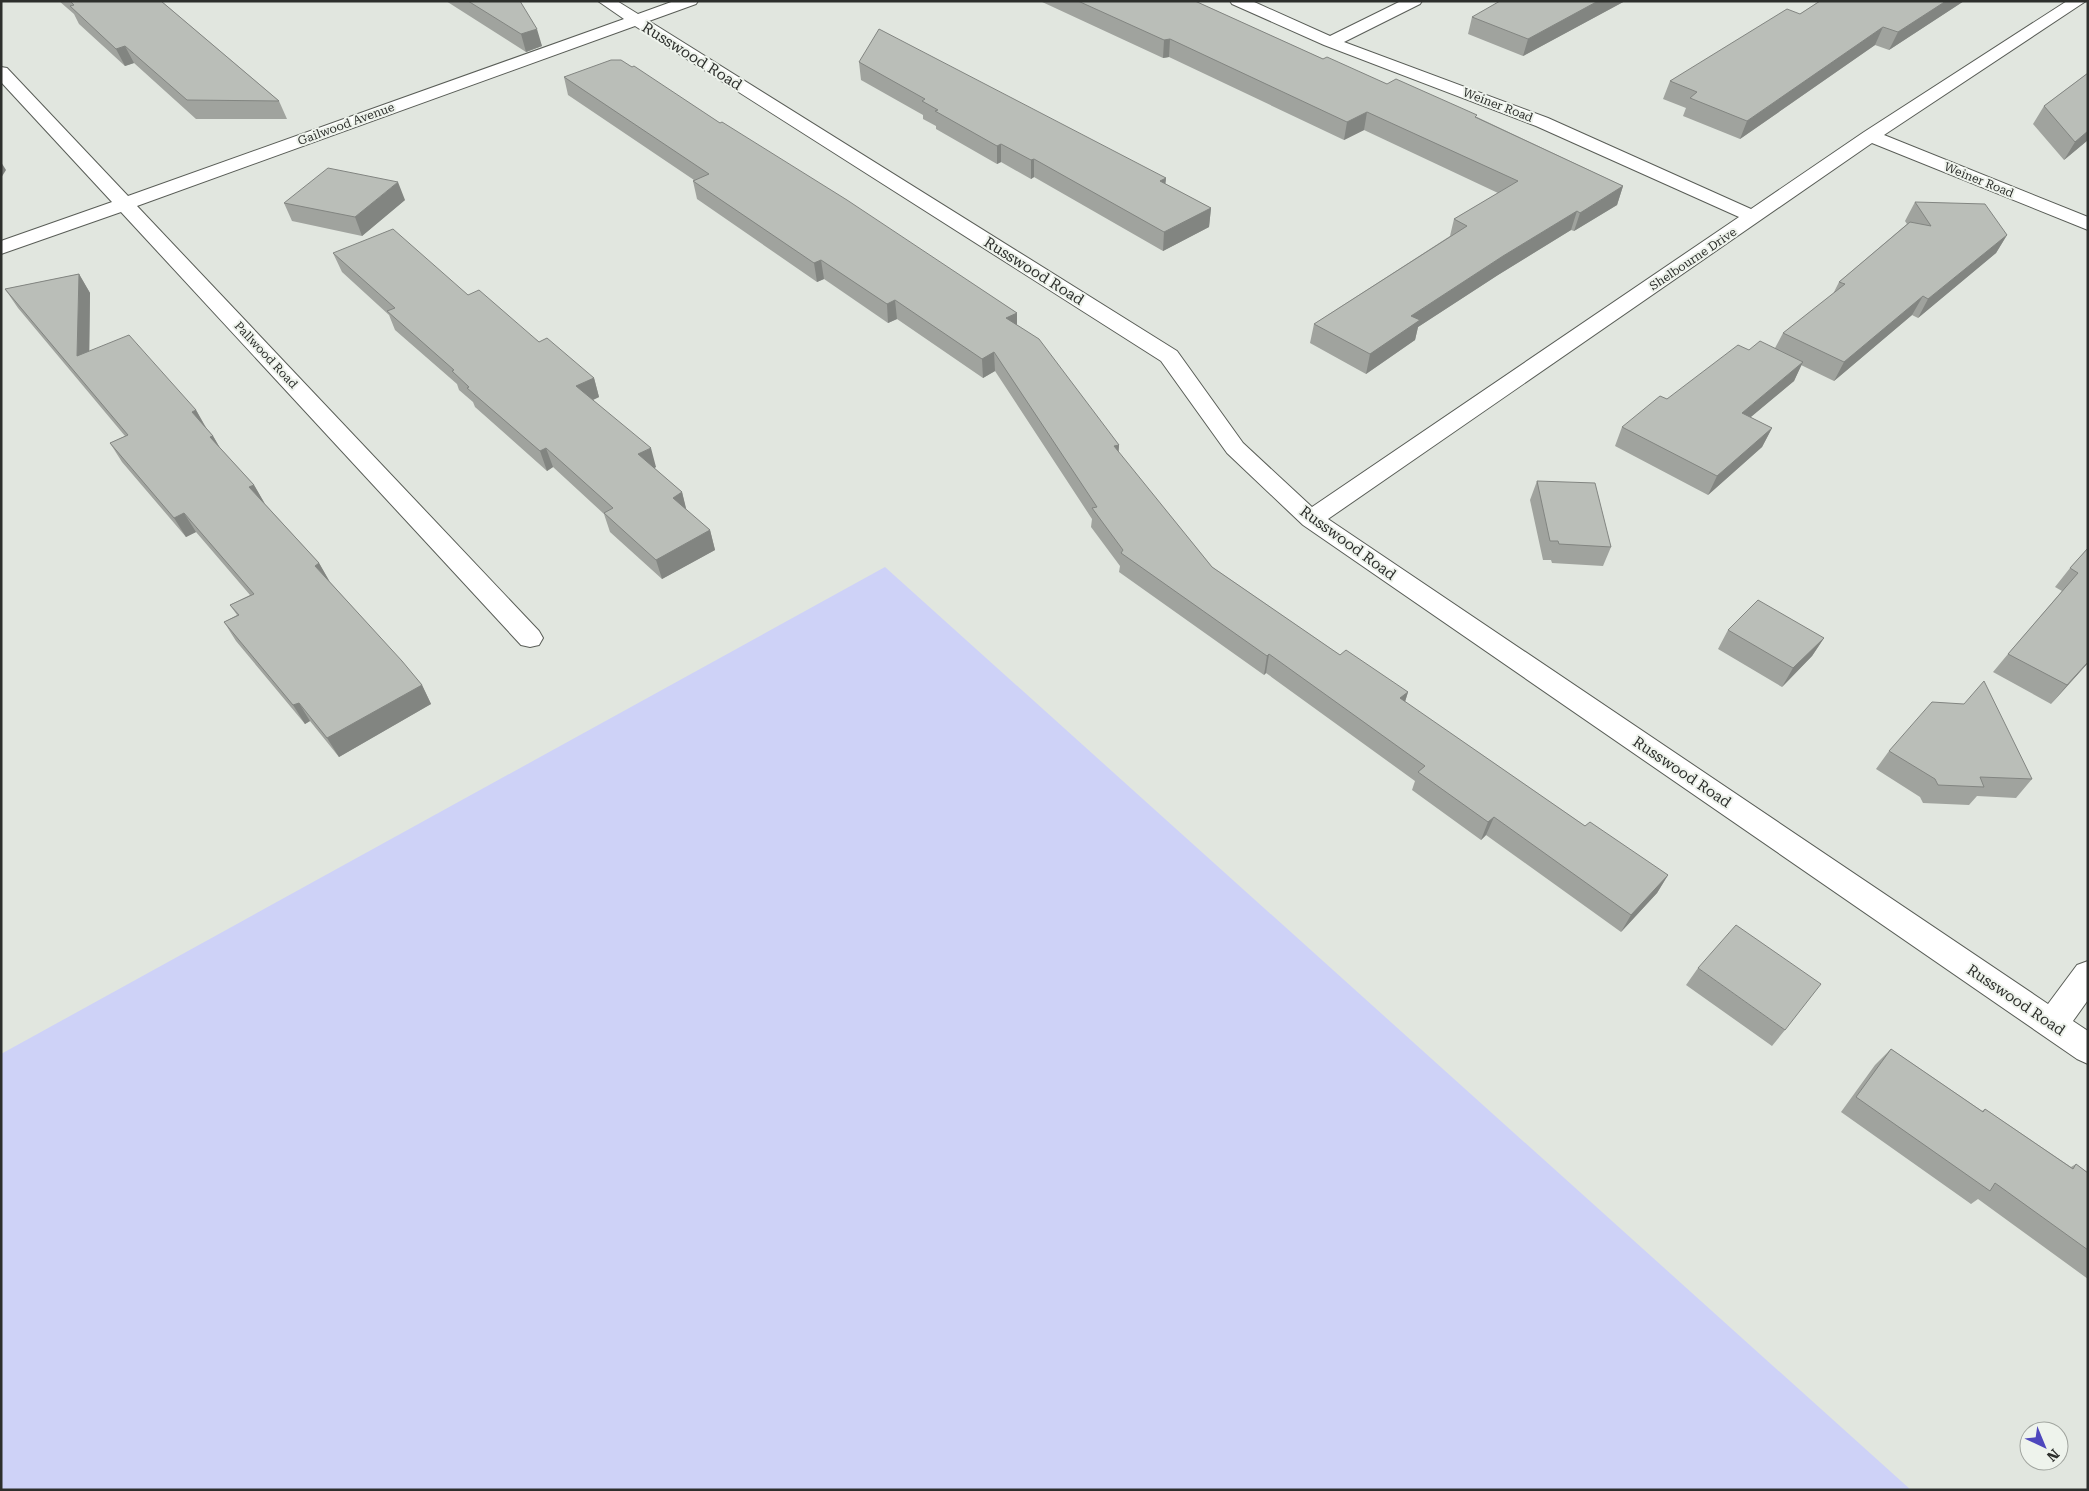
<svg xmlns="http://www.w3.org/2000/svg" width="2089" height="1491" font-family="'Roboto Serif',serif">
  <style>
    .green { fill: #ced2f7 }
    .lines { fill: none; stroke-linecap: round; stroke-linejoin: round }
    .street-casing { stroke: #595d57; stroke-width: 2 }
    .street { fill: #fff; fill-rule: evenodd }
    .wall { fill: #a0a39e }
    .shaded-wall { fill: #828581 }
    .building { fill: #babeb8; stroke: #828581 }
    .labels { text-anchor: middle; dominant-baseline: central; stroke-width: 4; stroke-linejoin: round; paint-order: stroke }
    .far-street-label { font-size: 12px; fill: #2d2f2c; stroke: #eef3ec }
    .street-label { font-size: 15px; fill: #2d2f2c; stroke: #eef3ec }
  </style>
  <rect width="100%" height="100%" fill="#e1e6df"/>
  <path class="green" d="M 885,567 L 1911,1490 L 1,1490 L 1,1054 Z"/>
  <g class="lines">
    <defs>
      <path id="street" d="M 598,1 L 617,1 L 638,14 L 674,1 L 698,1 L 696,4 L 649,21 L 1177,351 L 1243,443 L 1312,507 L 1739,217 L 1536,126 L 1324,45 L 1232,4 L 1230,1 L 1252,1 L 1330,36 L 1401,1 L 1422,1 L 1420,4 L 1344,42 L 1548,118 L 1751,209 L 1864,132 L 2067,1 L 2086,1 L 1884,135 L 2088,217 L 2088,230 L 1872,143 L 1328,519 L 2048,1004 L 2077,965 L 2088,961 L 2088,1000 L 2073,1021 L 2088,1031 L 2088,1064 L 2077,1059 L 1303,525 L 1227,453 L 1161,361 L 635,26 L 137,206 L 539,631 L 543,638 L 539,645 L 530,647 L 521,645 L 121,212 L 1,254 L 1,241 L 112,202 L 1,82 L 1,67 L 7,68 L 128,196 L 624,19 Z"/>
    </defs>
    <use href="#street" class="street-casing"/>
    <use href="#street" class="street"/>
  </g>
  <path class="wall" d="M 59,1 L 161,1 L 279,101 L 287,119 L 196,119 L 134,63 L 125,66 L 79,24 L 74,14 Z
    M 446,1 L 520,1 L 542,46 L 526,52 Z
    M 1040,1 L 1195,1 L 1323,59 L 1387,84 L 1477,117 L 1623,186 L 1617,205 L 1574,231 L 1571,230 L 1498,275 L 1418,327 L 1415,340 L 1366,374 L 1310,343 L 1314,324 L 1450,236 L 1454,219 L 1498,193 L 1364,130 L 1344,140 L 1169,57 L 1163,58 Z
    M 1625,1 L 1523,56 L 1468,34 L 1472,17 Z
    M 1820,1 L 1964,1 L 1889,50 L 1875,45 L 1740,139 L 1683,116 L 1686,108 L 1663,99 L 1670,81 L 1800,14 Z
    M 859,62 L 1166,178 L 1165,184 L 1211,208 L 1209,227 L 1163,251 L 1034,177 L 1031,179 L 1001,162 L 997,164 L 936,129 L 936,126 L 923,119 L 923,115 L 861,80 Z
    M 2088,73 L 2088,140 L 2064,160 L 2033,124 L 2044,106 Z
    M 564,77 L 720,123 L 1017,313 L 1017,325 L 1119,445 L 1118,452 L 1212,567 L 1340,655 L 1408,692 L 1405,702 L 1585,826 L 1668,875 L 1657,893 L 1621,932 L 1486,835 L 1481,840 L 1412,790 L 1415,781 L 1266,673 L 1264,675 L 1119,572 L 1120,566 L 1091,527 L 1092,519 L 995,371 L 983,378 L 897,319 L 888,323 L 824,279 L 817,282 L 697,199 L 693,181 L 694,180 L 568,95 Z
    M 405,200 L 362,236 L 292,221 L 284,203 Z
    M 1915,202 L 2007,235 L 1996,253 L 1918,318 L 1912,315 L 1834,381 L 1801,365 L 1794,381 L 1750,417 L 1772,428 L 1762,447 L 1708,495 L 1615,446 L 1622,427 L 1667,399 L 1749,350 L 1775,348 L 1783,333 L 1833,294 L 1839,282 L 1907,224 L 1905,221 Z
    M 333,253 L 468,295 L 594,378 L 599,397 L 593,400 L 656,467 L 654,468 L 682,492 L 686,510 L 710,530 L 715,550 L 662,579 L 610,532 L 604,514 L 553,467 L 547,471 L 475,407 L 473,402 L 459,390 L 457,384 L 395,330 L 389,315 L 342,272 Z
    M 79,274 L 90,293 L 89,351 L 196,410 L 207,429 L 213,436 L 220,448 L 254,485 L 265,504 L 319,563 L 329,581 L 422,685 L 431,704 L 339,757 L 310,721 L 305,724 L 236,641 L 224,622 L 237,615 L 230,605 L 250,595 L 196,532 L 186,537 L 122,462 L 110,443 L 125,436 L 18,308 L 5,289 Z
    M 1537,481 L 1611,547 L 1603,566 L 1552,563 L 1551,560 L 1543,560 L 1530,500 Z
    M 2088,548 L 2088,663 L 2051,704 L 1993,672 L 2008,654 L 2062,591 L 2055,587 L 2070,568 Z
    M 1728,630 L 1824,638 L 1812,656 L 1782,687 L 1718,649 Z
    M 1889,751 L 2032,779 L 2016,798 L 1977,796 L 1969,805 L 1923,803 L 1920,797 L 1876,769 Z
    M 1698,968 L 1785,1030 L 1772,1046 L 1686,985 Z
    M 1891,1049 L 1982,1111 L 1985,1109 L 2071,1167 L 2076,1164 L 2088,1173 L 2088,1279 L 1978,1199 L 1971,1204 L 1841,1112 L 1875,1065 Z"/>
  <path class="shaded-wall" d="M 1598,1 L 1625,1 L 1523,56 L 1528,39 Z
    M 1946,1 L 1964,1 L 1889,50 L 1898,32 Z
    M 1883,27 L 1875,45 L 1740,139 L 1747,121 Z
    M 537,29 L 542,46 L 526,52 L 521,34 Z
    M 1170,39 L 1169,57 L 1163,58 L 1164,40 Z
    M 125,46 L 134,63 L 125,66 L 116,49 Z
    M 1367,112 L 1364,130 L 1344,140 L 1347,122 Z
    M 2088,131 L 2088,140 L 2064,160 L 2075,142 Z
    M 1001,144 L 1001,162 L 997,164 L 997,146 Z
    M 1034,159 L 1034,177 L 1031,179 L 1031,160 Z
    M 1,162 L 6,170 L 1,178 Z
    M 1166,178 L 1164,197 L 1160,181 Z
    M 398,182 L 405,200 L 362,236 L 355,217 Z
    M 1623,186 L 1617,205 L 1574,231 L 1580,213 Z
    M 1211,208 L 1209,227 L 1163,251 L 1164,232 Z
    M 1577,211 L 1571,230 L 1498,275 L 1418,327 L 1415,340 L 1366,374 L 1370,354 L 1411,316 L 1503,256 Z
    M 2007,235 L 1996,253 L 1918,318 L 1928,299 Z
    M 821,260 L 824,279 L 817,282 L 814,263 Z
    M 79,274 L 90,293 L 89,375 L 77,356 Z
    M 1923,296 L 1912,315 L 1834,381 L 1844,362 Z
    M 895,300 L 897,319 L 888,323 L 887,304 Z
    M 1017,313 L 1017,332 L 1006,318 Z
    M 994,352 L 995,371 L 983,378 L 982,359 Z
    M 1803,362 L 1794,381 L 1733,432 L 1742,413 Z
    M 594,378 L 599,397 L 582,405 L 576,386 Z
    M 196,410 L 207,430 L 192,412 Z
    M 1772,428 L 1762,447 L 1708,495 L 1717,476 Z
    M 213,436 L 224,455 L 210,437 Z
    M 1119,445 L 1118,464 L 1114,446 Z
    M 546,448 L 553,467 L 547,471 L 540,451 Z
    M 651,448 L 656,467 L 644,474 L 638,454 Z
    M 254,485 L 265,504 L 249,487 Z
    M 682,492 L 687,512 L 673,498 Z
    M 184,513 L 196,532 L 186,537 L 174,518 Z
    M 710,530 L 715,550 L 662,579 L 656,560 Z
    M 319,563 L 330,582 L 315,566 Z
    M 1824,638 L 1812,656 L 1782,687 L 1793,668 Z
    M 1269,654 L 1266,673 L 1264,675 L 1267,656 Z
    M 2088,662 L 2088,663 L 2051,704 L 2067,685 Z
    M 422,685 L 431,704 L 339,757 L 327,738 Z
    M 1408,692 L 1402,711 L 1400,698 Z
    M 299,703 L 310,721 L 305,724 L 293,705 Z
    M 1494,817 L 1486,835 L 1481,840 L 1488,822 Z
    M 1668,875 L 1657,893 L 1621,932 L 1631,915 Z"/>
  <path class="building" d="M 70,1 L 161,1 L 279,101 L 187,100 L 125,46 L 116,49 L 70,6 L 74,5 Z
    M 468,1 L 520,1 L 537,29 L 521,34 Z
    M 1078,1 L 1195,1 L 1323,59 L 1327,57 L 1387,84 L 1396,79 L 1477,115 L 1475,117 L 1623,186 L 1580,213 L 1577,211 L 1503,256 L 1411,316 L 1420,320 L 1370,354 L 1314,324 L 1467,226 L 1454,219 L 1518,181 L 1367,112 L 1347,122 L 1170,39 L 1164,40 Z
    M 1500,1 L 1598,1 L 1528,39 L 1472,17 Z
    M 1820,1 L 1946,1 L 1898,32 L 1883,27 L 1747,121 L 1690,98 L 1697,92 L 1670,81 L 1787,9 L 1800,14 Z
    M 879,29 L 1166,178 L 1160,181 L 1211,208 L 1164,232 L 1034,159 L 1031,160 L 1001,144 L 997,146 L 935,111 L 938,110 L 922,101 L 925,99 L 859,62 Z
    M 611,60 L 621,60 L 632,67 L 634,66 L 720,123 L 722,122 L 847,200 L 1017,313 L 1006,318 L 1039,339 L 1119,445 L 1114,446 L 1212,567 L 1340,655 L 1346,650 L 1408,692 L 1400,698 L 1585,826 L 1590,822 L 1668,875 L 1631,915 L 1494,817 L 1488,822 L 1418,772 L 1425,766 L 1269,654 L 1267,656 L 1121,553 L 1123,550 L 1092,508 L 1097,507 L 994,352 L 982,359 L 895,300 L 887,304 L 821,260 L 814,263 L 693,181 L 709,174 L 564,77 Z
    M 2088,73 L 2088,131 L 2075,142 L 2044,106 Z
    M 328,168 L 398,182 L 355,217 L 284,203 Z
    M 1915,202 L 1985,204 L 2007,235 L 1928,299 L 1923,296 L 1844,362 L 1783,333 L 1845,284 L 1839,282 L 1910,222 L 1931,226 Z
    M 393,229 L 468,295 L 479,290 L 539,342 L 547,338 L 594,378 L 576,386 L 651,448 L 638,454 L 682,492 L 673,498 L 710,530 L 656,560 L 604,513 L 613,508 L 546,448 L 540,451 L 467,388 L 469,387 L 452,371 L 454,370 L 387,311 L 395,308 L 333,253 Z
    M 79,274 L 77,356 L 129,335 L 196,410 L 192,412 L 213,436 L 210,437 L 254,485 L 249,487 L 319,563 L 315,566 L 402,661 L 422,685 L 327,738 L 299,703 L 293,705 L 224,622 L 239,615 L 230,605 L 254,594 L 184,513 L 174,518 L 110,443 L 128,435 L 5,289 Z
    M 1760,341 L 1803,362 L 1742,413 L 1772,428 L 1717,476 L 1622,427 L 1660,396 L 1667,399 L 1738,345 L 1749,350 Z
    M 1537,481 L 1595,483 L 1611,547 L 1559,544 L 1558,541 L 1550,541 Z
    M 2088,548 L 2088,662 L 2067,685 L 2008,654 L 2078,573 L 2070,568 Z
    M 1758,600 L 1824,638 L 1793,668 L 1728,630 Z
    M 1984,681 L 2032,779 L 1980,777 L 1984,787 L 1938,785 L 1935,779 L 1889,751 L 1932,702 L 1964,704 Z
    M 1736,925 L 1821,984 L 1785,1030 L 1698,968 Z
    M 1891,1049 L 1983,1112 L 1985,1109 L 2073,1169 L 2076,1164 L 2088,1173 L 2088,1250 L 1995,1183 L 1990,1191 L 1856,1097 Z"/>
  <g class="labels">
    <g class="far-street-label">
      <text transform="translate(1498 105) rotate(21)">Weiner Road</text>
      <text transform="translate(346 124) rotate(-20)">Gailwood Avenue</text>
      <text transform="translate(1979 180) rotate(22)">Weiner Road</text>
      <text transform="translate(1693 259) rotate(-34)">Shelbourne Drive</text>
      <text transform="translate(266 355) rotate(47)">Pallwood Road</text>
    </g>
    <g class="street-label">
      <text transform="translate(692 56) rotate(32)">Russwood Road</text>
      <text transform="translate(1034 271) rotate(32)">Russwood Road</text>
      <text transform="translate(1348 543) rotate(36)">Russwood Road</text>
      <text transform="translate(1682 772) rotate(34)">Russwood Road</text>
      <text transform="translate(2016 1000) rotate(34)">Russwood Road</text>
    </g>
  </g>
  <rect width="2089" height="1491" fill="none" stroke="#2d2f2c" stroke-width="5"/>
  <g transform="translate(2044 1446) rotate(136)"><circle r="24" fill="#eef3ec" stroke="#a1a59f"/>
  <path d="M0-4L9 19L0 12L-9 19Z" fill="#4e47bd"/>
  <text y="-8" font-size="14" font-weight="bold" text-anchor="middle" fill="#2d2f2c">N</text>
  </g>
</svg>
